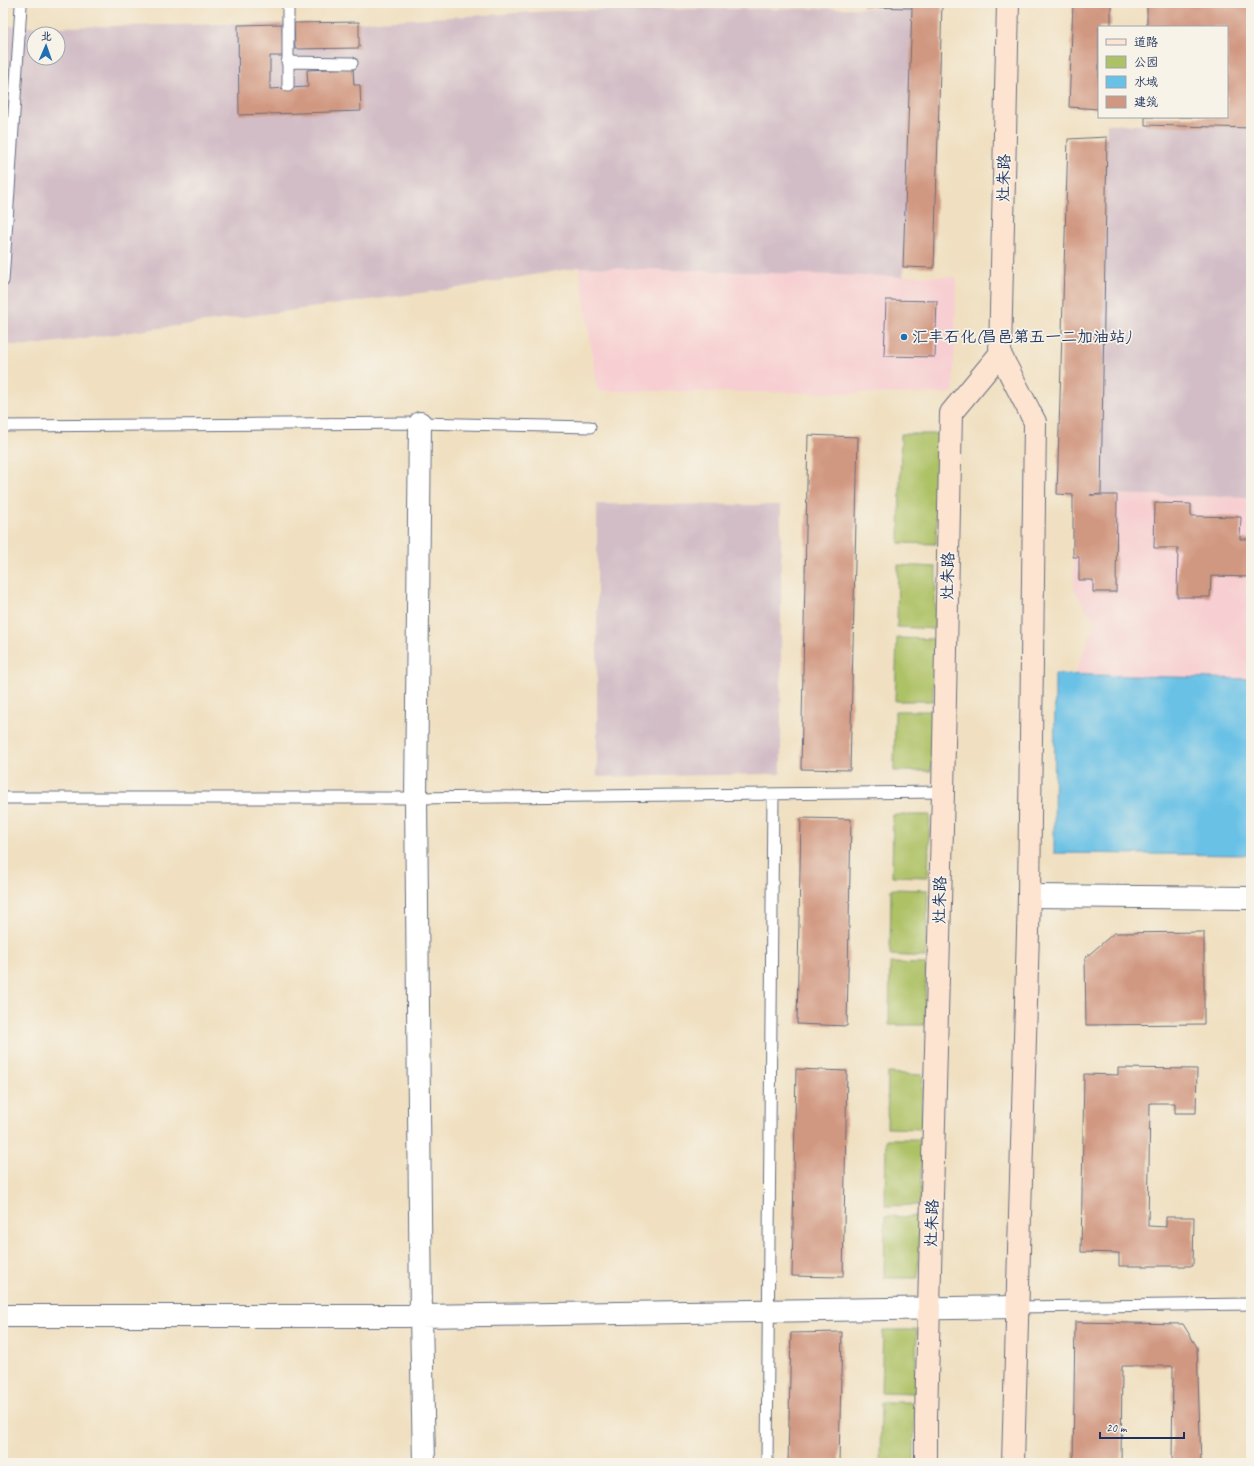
<svg xmlns="http://www.w3.org/2000/svg" width="1254" height="1466" font-family="Caveat,'LXGW WenKai TC',sans-serif">
  <style>
    .built { fill: #f7cfd2 }
    .industrial { fill: #d2bdc6; fill-rule: evenodd }
    .green { fill: #adc165; stroke: #647862 }
    .water { fill: #69c1e6; stroke: #4278a2 }
    .building { fill: #d19881 }
    .lines { fill: none; stroke-linecap: round; stroke-linejoin: round }
    .lane-casing { stroke: #666d81; stroke-width: 13 }
    .street-casing { stroke: #666d81; stroke-width: 24 }
    .secondary-casing { stroke: #666d81; stroke-width: 24 }
    .path { stroke: #666d81; stroke-width: 2.5; stroke-dasharray: 1 3; stroke-linecap: butt }
    .lane { stroke: #fff; stroke-width: 11 }
    .street { stroke: #fff; stroke-width: 22 }
    .secondary { stroke: #fde4d0; stroke-width: 22 }
    .poi-dot { fill: #1f6fb2; stroke: #f7f3e8; stroke-width: 1.5 }
    .labels { text-anchor: middle; dominant-baseline: central; stroke-width: 3.5; stroke-linejoin: round; paint-order: stroke }
    .street-label { font-size: 16px; fill: #1b2f5e; stroke: #f7f3e8 }
    .poi-label { font-size: 16px; fill: #1b2f5e; stroke: #f7f3e8; text-anchor: start }
  </style>
  <rect width="100%" height="100%" fill="#f7f3e8"/>
  <filter id="ink" filterUnits="userSpaceOnUse"><feTurbulence type="fractalNoise" baseFrequency=".025" numOctaves="2"/><feDisplacementMap in="SourceGraphic" scale="8" xChannelSelector="R" yChannelSelector="G"/><feConvolveMatrix kernelMatrix="1 2 1 2 8 2 1 2 1" color-interpolation-filters="sRGB"/></filter>
  <filter id="wash" filterUnits="userSpaceOnUse"><feTurbulence type="fractalNoise" baseFrequency=".012" numOctaves="4" result="noise"/><feDisplacementMap in="SourceGraphic" scale="16" xChannelSelector="R" yChannelSelector="G"/><feGaussianBlur stdDeviation="0.9" result="paint"/><feColorMatrix in="noise" values="0 0 0 0 0 0 0 0 0 0 0 0 0 0 0 0 0 1.4 0 .05"/><feComposite in="paint" operator="in"/></filter>
  <g filter="url(#wash)">
    <rect width="100%" height="100%" fill="#f0e0c1"/>
    <path class="built" d="M 579,267 L 957,277 L 953,394 L 598,391 Z
      M 1101,494 L 1251,497 L 1251,679 L 1075,674 L 1095,623 L 1074,589 L 1073,495 Z"/>
    <path class="industrial" d="M 1147,3 L 1251,3 L 1251,497 L 1101,494 L 1107,124 L 1145,125 L 1145,117 L 1227,117 L 1227,27 L 1147,27 Z
      M 912,8 L 903,277 L 579,267 L 458,288 L 27,346 L 3,344 L 3,26 L 52,27 L 359,22 L 573,10 ZM 34,34 L 58,34 L 58,58 L 34,58 Z
      M 597,504 L 781,505 L 781,774 L 597,777 Z"/>
    <path class="green" d="M 901,434 L 940,434 L 936,544 L 899,543 Z
      M 898,565 L 936,567 L 935,629 L 897,627 Z
      M 897,638 L 934,639 L 933,701 L 895,701 Z
      M 895,711 L 933,711 L 931,771 L 894,771 Z
      M 893,815 L 930,815 L 928,877 L 892,876 Z
      M 891,889 L 928,890 L 926,957 L 890,955 Z
      M 890,963 L 926,964 L 925,1025 L 889,1025 Z
      M 888,1073 L 923,1075 L 922,1129 L 887,1128 Z
      M 886,1139 L 922,1139 L 920,1205 L 885,1206 Z
      M 885,1216 L 920,1217 L 918,1278 L 884,1278 Z
      M 883,1330 L 917,1330 L 915,1393 L 881,1392 Z
      M 881,1402 L 915,1402 L 914,1463 L 880,1463 Z"/>
    <path class="water" d="M 1055,674 L 1251,679 L 1251,855 L 1054,853 Z"/>
    <g id="blocks">
      <path class="building" d="M 863,3 L 942,3 L 934,268 L 903,267 L 912,8 L 863,7 Z
        M 1073,3 L 1111,3 L 1111,27 L 1099,27 L 1099,109 L 1069,107 Z
        M 1147,3 L 1251,3 L 1251,128 L 1145,125 L 1145,117 L 1227,117 L 1227,27 L 1147,27 Z
        M 359,22 L 359,48 L 295,49 L 294,23 Z
        M 282,24 L 283,56 L 270,56 L 270,89 L 308,87 L 307,70 L 353,68 L 354,85 L 360,85 L 361,111 L 239,115 L 238,25 Z
        M 1107,137 L 1101,494 L 1090,495 L 1117,495 L 1116,592 L 1093,592 L 1093,580 L 1079,580 L 1079,557 L 1073,557 L 1073,495 L 1057,494 L 1068,139 Z
        M 886,300 L 937,301 L 935,357 L 884,356 Z
        M 808,435 L 858,437 L 850,770 L 801,769 Z
        M 1155,503 L 1191,504 L 1191,516 L 1241,517 L 1240,539 L 1251,539 L 1251,577 L 1211,576 L 1210,597 L 1177,597 L 1178,548 L 1154,548 Z
        M 801,818 L 851,819 L 847,1026 L 797,1024 Z
        M 1204,932 L 1204,1024 L 1086,1025 L 1085,958 L 1114,933 Z
        M 1118,1068 L 1197,1069 L 1196,1113 L 1175,1113 L 1175,1103 L 1150,1103 L 1148,1226 L 1166,1227 L 1166,1217 L 1194,1217 L 1193,1266 L 1119,1266 L 1119,1253 L 1081,1252 L 1084,1074 L 1118,1075 Z
        M 796,1069 L 847,1071 L 843,1277 L 792,1276 Z
        M 1075,1322 L 1183,1324 L 1197,1347 L 1201,1463 L 1172,1463 L 1173,1366 L 1122,1366 L 1121,1463 L 1073,1463 Z
        M 842,1332 L 839,1463 L 788,1463 L 791,1333 Z"/>
    </g>
  </g>
  <g filter="url(#ink)">
    <use href="#blocks" fill-opacity="0" stroke="#666d81" stroke-width="1"/>
    <g class="lines">
      <defs>
        <path id="lane" d="M 288,3 L 288,86
          M 287,62 L 352,63
          M 3,281 L 21,6
          M 3,426 L 420,423 L 590,427
          M 3,798 L 416,798 L 943,792
          M 1017,1307 L 1251,1304
          M 767,1463 L 773,794"/>
        <path id="street" d="M 420,423 L 416,798 L 421,1316 L 424,1463
          M 1029,896 L 1251,898
          M 3,1316 L 421,1316 L 1017,1307"/>
        <path id="secondary" d="M 1000,354 L 1008,3
          M 926,1463 L 926,1417 L 943,792 L 951,413 L 1000,354 L 1035,422 L 1029,896 L 1013,1463"/>
      </defs>
      <use href="#lane" class="lane-casing"/>
      <use href="#street" class="street-casing"/>
      <use href="#secondary" class="secondary-casing"/>
      <path class="path" d="M 41,5 L 97,3"/>
      <use href="#lane" class="lane"/>
      <use href="#street" class="street"/>
      <use href="#secondary" class="secondary"/>
    </g>
  </g>
  <circle class="poi-dot" cx="904" cy="337" r="4"/>
  <g class="labels">
    <g class="street-label">
      <text transform="translate(1004 178) rotate(-89)">灶朱路</text>
      <text transform="translate(948 576) rotate(-89)">灶朱路</text>
      <text transform="translate(940 900) rotate(-89)">灶朱路</text>
      <text transform="translate(932 1223) rotate(-88)">灶朱路</text>
    </g>
    <g class="poi-label">
      <text x="912" y="337">汇丰石化(昌邑第五一二加油站)</text>
    </g>
  </g>
  <rect width="1254" height="1466" fill="none" stroke="#f7f3e8" stroke-width="16"/>
  <rect x="1098" y="26" width="130" height="92" fill="#f7f3e8" stroke="#9fa5b1"/>
  <rect x="1106" y="39" width="20" height="6" fill="#fde4d0" stroke="#9fa5b1"/>
  <text x="1134" y="46" font-size="12" fill="#1b2f5e">道路</text>
  <rect x="1106" y="56" width="20" height="12" fill="#adc165" stroke="#9fa5b1"/>
  <text x="1134" y="66" font-size="12" fill="#1b2f5e">公园</text>
  <rect x="1106" y="76" width="20" height="12" fill="#69c1e6" stroke="#9fa5b1"/>
  <text x="1134" y="86" font-size="12" fill="#1b2f5e">水域</text>
  <rect x="1106" y="96" width="20" height="12" fill="#d19881" stroke="#9fa5b1"/>
  <text x="1134" y="106" font-size="12" fill="#1b2f5e">建筑</text>
  <g transform="translate(46 46) rotate(2)"><circle r="19" fill="#f7f3e8" stroke="#9fa5b1"/>
  <path d="M0-3L7 15L0 10L-7 15Z" fill="#1f6fb2"/>
  <text y="-6" font-size="11" font-weight="bold" text-anchor="middle" fill="#1b2f5e">北</text>
  </g>
  <path d="M1100 1432v6h84v-6" fill="none" stroke="#1b2f5e" stroke-width="2"/>
  <text x="1106" y="1432" font-size="12" fill="#1b2f5e" stroke="#f7f3e8" stroke-width="3" paint-order="stroke">20 m</text>
</svg>
